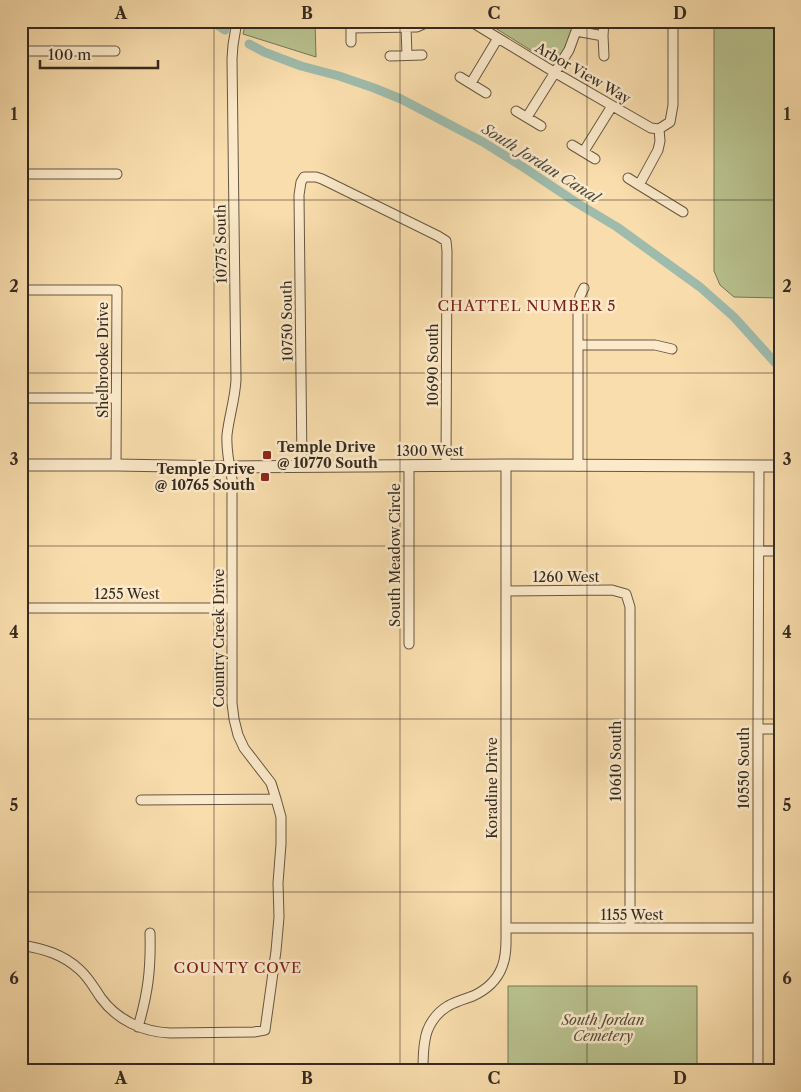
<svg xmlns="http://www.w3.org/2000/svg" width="801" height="1092" font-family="'Libre Caslon Text',serif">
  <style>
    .green { fill: #b8c28e; stroke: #767657 }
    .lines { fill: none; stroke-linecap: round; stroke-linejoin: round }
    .canal { stroke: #9ebbac; stroke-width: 9 }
    .minor-casing { stroke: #665743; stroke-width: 11 }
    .tertiary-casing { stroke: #665743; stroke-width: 13 }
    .minor { stroke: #fbe9ca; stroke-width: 9 }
    .tertiary { stroke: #fbe9ca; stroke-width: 11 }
    .grid { fill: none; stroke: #352a20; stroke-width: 1; stroke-opacity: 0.55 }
    .poi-dot { fill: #8f2418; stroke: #fbe9ca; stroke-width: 2 }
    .labels { text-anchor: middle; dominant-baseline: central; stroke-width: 5; stroke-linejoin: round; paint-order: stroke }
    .street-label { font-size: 14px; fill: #352a20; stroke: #fbe9ca }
    .poi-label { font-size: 14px; font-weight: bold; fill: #352a20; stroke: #fbe9ca; text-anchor: start }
    .park-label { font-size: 14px; font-style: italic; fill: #56503c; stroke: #fbe9ca }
    .water-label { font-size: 15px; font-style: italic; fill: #4f4e43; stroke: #fbe9ca }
    .neighbourhood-label { font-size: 15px; letter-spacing: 1px; fill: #7a1f14; stroke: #fbe9ca }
    .neatline { fill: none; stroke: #352a20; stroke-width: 2 }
    .grid-label { font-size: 16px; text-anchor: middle; font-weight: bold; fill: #352a20 }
  </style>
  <rect width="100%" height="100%" fill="#f9ddad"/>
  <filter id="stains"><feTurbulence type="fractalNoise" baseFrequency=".004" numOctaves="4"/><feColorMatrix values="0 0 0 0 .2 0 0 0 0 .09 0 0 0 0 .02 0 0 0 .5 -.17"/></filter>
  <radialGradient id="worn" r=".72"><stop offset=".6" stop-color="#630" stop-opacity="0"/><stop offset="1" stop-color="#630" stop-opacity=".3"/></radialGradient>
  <path class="green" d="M 246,21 L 315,21 L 316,57 L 243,34 Z
    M 484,21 L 574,21 C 572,30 565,56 556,60 C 554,62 551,61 548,61 Z
    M 715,21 L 780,21 L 780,298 L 734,297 L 720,285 L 714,271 L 714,22 Z
    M 508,986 L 697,986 L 697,1071 L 508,1071 Z"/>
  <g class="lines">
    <path class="canal" d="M 211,21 L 225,30
      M 249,44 L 264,52 L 301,66 L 339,76 L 374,88 L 401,99 L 483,142 L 523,167 L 577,203 L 617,227 L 700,287 L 734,317 L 780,368"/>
    <defs>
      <path id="minor" d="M 351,21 L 351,42
        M 470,21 L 554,72 L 637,120 L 651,128 L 659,129
        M 604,21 L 603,36 L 604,56
        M 406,27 L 407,55
        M 351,28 L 417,27 L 430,21
        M 576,31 L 603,36
        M 21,51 L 115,51
        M 390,56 L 422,55
        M 460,77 L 486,93
        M 471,83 L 498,38
        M 516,111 L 541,126
        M 527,117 L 569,50 L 576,31 L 578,21
        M 659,129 L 670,122 L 673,105 L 673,21
        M 659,129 L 660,141 L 658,150 L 639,185 L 683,212
        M 572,145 L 595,159
        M 584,151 L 612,106
        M 21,174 L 117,174
        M 628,178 L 639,185
        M 21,290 L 117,290 L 116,465
        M 578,345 L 655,345 L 672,349
        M 21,398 L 116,398
        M 302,466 L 299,195 L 301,182 L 304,177 L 316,177 L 322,179 L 438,236 L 446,241 L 447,251 L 446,466
        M 578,466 L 578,306 L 580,296 L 584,288
        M 759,551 L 780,551
        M 506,591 L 612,590 L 626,594 L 630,607 L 630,928
        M 21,608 L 232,608
        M 409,644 L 409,466
        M 758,729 L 780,729
        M 141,800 L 276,799
        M 506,928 L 757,928
        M 21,945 C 44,949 63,954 80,970 C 89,978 94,988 101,998 C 117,1020 143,1032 170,1033 L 254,1032 L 265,1030 L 276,951 L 279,917 L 278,883 L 281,844 L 281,817 L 276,799 L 271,783 L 244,748 L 238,735 L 234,719 L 232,703 L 232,479 C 229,464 226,450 227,435 C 229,417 235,399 236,380 L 232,59 L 233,45 L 237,21
        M 138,1027 C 148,993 151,969 150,933
        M 423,1071 C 423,1061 423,1050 425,1040 C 427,1026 436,1013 448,1006 C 456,1001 465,999 473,996 C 486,990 497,980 502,967 C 507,955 506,941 506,928 L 506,465
        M 758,1071 L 758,729 L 759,466"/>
      <path id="tertiary" d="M 21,465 L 116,465 L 230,467 L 506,465 L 780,466"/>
    </defs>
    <use href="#minor" class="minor-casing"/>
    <use href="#tertiary" class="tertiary-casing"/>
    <use href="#minor" class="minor"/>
    <use href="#tertiary" class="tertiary"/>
  </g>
  <path class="grid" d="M 214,21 L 214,1071M 400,21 L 400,1071M 587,21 L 587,1071M 21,200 L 780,200M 21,373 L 780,373M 21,546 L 780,546M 21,719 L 780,719M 21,892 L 780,892"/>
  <g class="poi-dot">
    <rect x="262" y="450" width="10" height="10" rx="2.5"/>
    <rect x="260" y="472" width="10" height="10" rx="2.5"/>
  </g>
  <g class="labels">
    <g class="street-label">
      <text transform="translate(583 73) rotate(30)">Arbor View Way</text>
      <text transform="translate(221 244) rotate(-91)">10775 South</text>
      <text transform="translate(287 321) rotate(-91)">10750 South</text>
      <text transform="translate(103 360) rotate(-90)">Shelbrooke Drive</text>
      <text transform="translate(433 365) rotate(-90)">10690 South</text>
      <text x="430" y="451">1300 West</text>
      <text transform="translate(395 555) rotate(-90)">South Meadow Circle</text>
      <text x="566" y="577">1260 West</text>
      <text x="127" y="594">1255 West</text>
      <text transform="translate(219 638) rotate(-90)">Country Creek Drive</text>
      <text transform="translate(616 761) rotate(-90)">10610 South</text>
      <text transform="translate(744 768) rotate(-90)">10550 South</text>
      <text transform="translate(492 788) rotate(-90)">Koradine Drive</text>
      <text x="632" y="915">1155 West</text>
    </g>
    <g class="poi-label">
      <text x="277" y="447">Temple Drive<tspan x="277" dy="16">@ 10770 South</tspan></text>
      <text x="255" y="469" text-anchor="end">Temple Drive<tspan x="255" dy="16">@ 10765 South</tspan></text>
    </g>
    <g class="park-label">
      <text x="603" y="1020">South Jordan<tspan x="603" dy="16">Cemetery</tspan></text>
    </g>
    <g class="water-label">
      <text transform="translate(541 163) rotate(32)">South Jordan Canal</text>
    </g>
    <g class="neighbourhood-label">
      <text x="527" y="305">CHATTEL NUMBER 5</text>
      <text x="238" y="967">COUNTY COVE</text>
    </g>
  </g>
  <rect width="801" height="1092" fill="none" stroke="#f9ddad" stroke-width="55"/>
  <path d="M40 60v8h118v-8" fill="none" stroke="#352a20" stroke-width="2.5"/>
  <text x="48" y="60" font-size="15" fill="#352a20" stroke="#fbe9ca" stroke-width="4" paint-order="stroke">100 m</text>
  <rect x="28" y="28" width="746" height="1036" class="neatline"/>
  <g class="grid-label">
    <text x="121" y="19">A</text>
    <text x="307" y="19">B</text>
    <text x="494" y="19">C</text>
    <text x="680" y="19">D</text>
    <text x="14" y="120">1</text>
    <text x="787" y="120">1</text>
    <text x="14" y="292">2</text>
    <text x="787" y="292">2</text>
    <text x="14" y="465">3</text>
    <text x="787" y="465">3</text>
    <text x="14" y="638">4</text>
    <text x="787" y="638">4</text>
    <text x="14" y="811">5</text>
    <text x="787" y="811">5</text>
    <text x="14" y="984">6</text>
    <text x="787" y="984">6</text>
    <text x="121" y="1084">A</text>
    <text x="307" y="1084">B</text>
    <text x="494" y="1084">C</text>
    <text x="680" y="1084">D</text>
  </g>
  <rect width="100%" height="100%" filter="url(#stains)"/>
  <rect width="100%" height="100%" fill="url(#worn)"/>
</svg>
